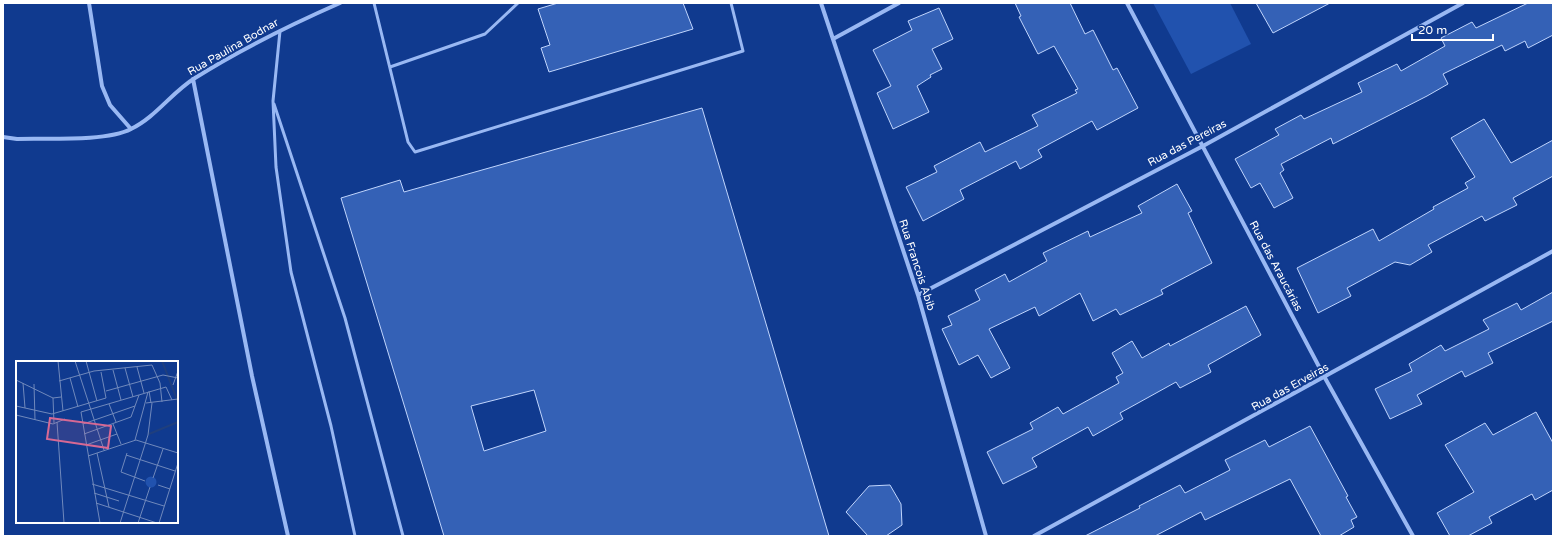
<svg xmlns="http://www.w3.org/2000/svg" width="1556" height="539" font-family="'Varela Round',sans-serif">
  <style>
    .green { fill: #2152ae }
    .building { fill: #3461b6; stroke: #c0d5fd; fill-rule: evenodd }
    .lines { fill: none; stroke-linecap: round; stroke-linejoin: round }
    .service { stroke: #99b8f3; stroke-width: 3 }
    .minor { stroke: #99b8f3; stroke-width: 4 }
    .labels { text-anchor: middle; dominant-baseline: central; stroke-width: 4; stroke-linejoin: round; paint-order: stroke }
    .street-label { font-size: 11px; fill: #fff; stroke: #103a8f }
    .inset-river { fill: none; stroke: #1f3f7e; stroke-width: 2 }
    .inset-road { fill: none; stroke: #7089bc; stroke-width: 1 }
    .view { fill: #d76994; fill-opacity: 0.15; stroke: #d76994; stroke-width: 2 }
    .inset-edge { fill: none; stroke: #fff; stroke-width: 2 }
  </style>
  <rect width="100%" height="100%" fill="#103a8f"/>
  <path class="green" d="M 1153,3 L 1230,3 L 1251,44 L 1191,74 Z"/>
  <path class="building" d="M 558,3 L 683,3 L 693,29 L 549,72 L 541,48 L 550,45 L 538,9 Z
    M 1015,3 L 1070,3 L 1085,34 L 1093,30 L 1113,70 L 1117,68 L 1138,108 L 1097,130 L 1092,121 L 1038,150 L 1042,157 L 1020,169 L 1016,161 L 960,190 L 964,199 L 923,221 L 906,187 L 937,172 L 934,166 L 980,142 L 985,152 L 1038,126 L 1032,115 L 1077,93 L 1075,90 L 1078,89 L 1054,46 L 1038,54 L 1019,17 L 1021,16 Z
    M 1256,3 L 1330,3 L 1273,33 Z
    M 1528,3 L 1553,3 L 1553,35 L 1528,48 L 1525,41 L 1505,51 L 1502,45 L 1443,74 L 1448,84 L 1427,96 L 1333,144 L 1331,138 L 1281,164 L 1284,170 L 1280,173 L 1293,198 L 1274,208 L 1260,183 L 1251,188 L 1235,159 L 1279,135 L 1275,129 L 1301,115 L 1304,119 L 1362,92 L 1358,83 L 1397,64 L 1401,71 L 1445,46 L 1441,38 L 1472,22 L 1476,28 Z
    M 939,8 L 953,39 L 932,49 L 942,69 L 930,75 L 931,77 L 917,86 L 929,112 L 893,129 L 877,93 L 891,86 L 873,50 L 912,30 L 908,21 Z
    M 702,108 L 829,536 L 444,536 L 341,198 L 400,180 L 404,192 ZM 534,390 L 546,431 L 484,451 L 471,406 Z
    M 1484,119 L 1511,163 L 1553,140 L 1553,176 L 1513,198 L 1517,205 L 1485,221 L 1482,216 L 1428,245 L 1432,252 L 1410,265 L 1395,262 L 1347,288 L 1351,296 L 1318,313 L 1297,268 L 1373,229 L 1379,241 L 1434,209 L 1433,207 L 1468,188 L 1465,183 L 1475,177 L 1451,138 Z
    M 1177,184 L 1192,211 L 1188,213 L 1212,263 L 1161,290 L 1163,294 L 1120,315 L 1116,309 L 1093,321 L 1080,293 L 1039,316 L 1035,307 L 989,329 L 1010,368 L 991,378 L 978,355 L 959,365 L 942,329 L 952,325 L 948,316 L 980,300 L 975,290 L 1005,274 L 1009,282 L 1047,261 L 1043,253 L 1088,231 L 1090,237 L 1142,213 L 1138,206 Z
    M 1553,292 L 1553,321 L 1488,353 L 1493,363 L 1465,377 L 1462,371 L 1417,395 L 1422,404 L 1390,419 L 1375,389 L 1412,371 L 1409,364 L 1441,345 L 1445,351 L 1489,329 L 1483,320 L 1517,303 L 1521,310 Z
    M 1246,306 L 1261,335 L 1208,365 L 1211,372 L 1180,388 L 1176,382 L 1120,413 L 1123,419 L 1093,436 L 1088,427 L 1032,458 L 1037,467 L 1003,484 L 987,452 L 1033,429 L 1030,423 L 1058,407 L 1063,414 L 1119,383 L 1116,377 L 1123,373 L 1112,353 L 1132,341 L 1142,358 L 1169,343 L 1170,346 Z
    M 1536,412 L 1553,443 L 1553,490 L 1535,500 L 1532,494 L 1489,517 L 1492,523 L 1468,536 L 1450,536 L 1437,513 L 1474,492 L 1445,445 L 1485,423 L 1493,435 Z
    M 1310,426 L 1348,496 L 1346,497 L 1357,517 L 1351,520 L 1354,527 L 1339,536 L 1321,536 L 1290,479 L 1205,520 L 1201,512 L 1155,536 L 1085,536 L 1140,508 L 1139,506 L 1180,485 L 1185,493 L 1230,470 L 1225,460 L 1265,440 L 1269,447 Z
    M 890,485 L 901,504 L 902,525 L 886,536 L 868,536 L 846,512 L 869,486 Z"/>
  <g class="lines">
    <path class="service" d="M 374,3 L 408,142 L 415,152 L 743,51 L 731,3
      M 280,31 L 273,101 L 276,167 L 291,272 L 331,426 L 355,536
      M 390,67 L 485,34 L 518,3
      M 274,104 L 345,318 L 403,536"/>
    <path class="minor" d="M 89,3 L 102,86 L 110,105 L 131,129
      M 821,3 L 918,295 L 986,536
      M 1127,3 L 1325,378 L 1413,536
      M 833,39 L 899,3
      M 193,79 L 252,376 L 288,536
      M 3,137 L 17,139 C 46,138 106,142 131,129 C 156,117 172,92 195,78 C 241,49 290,25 340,3
      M 918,295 L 1203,146 L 1463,3
      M 1034,536 L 1553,251"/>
  </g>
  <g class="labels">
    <g class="street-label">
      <text transform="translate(233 47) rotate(-30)">Rua Paulina Bodnar</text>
      <text transform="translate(1187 143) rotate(-28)">Rua das Pereiras</text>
      <text transform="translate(917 265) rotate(72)">Rua Francois Abib</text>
      <text transform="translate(1276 266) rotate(62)">Rua das Araucárias</text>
      <text transform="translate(1290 387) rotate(-29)">Rua das Erveiras</text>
    </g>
  </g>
  <g transform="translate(16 361)">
    <rect width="162" height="162" fill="#103a8f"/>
    <path d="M129.5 121a5.5 5.5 0 1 1 11 0a5.5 5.5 0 1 1-11 0Z" fill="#2152ae"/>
    <path class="inset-river" d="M 146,0 L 162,41M 133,73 L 162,61"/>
    <path class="inset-road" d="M 42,0 L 47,50M 59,0 L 88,89M 70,0 L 81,40M 121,6 L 128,32M 109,7 L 117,36M 97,9 L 105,39M 54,17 L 62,46M 0,19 L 37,37 L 45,36M 43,20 L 78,10 L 136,4 L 144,22 L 146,41M 7,22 L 9,47M 18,23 L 19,59M 157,24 L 162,10M 90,30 L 147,14 L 162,17M 133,30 L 135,42M 37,37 L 38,62M 130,42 L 162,38M 93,43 L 100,61M 0,45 L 36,53 L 90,37 L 85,11M 0,54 L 37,63 L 49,58M 41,61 L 48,162M 67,63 L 119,45M 97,63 L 105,83M 68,73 L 115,56 L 123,34M 119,79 L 132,31M 70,84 L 101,73M 81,92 L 93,146M 111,92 L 105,111 L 129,120M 110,94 L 159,110M 72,95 L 120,79 L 162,92M 137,117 L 147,88M 76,123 L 148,145M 142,124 L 154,128M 78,132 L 103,140M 80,142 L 141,162M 84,162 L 65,51 L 150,26 L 156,39M 104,162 L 132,74 L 136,42M 122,162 L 134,126M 143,162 L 162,102"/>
    <path class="view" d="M 34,57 L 95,65 L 92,87 L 31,78 Z"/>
    <rect width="162" height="162" class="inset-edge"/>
  </g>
  <rect width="1556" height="539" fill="none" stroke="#ffffff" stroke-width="8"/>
  <path d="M1412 34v6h81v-6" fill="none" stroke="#ffffff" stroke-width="2"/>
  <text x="1418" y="34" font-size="12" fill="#ffffff" stroke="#103a8f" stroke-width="3" paint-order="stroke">20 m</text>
</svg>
